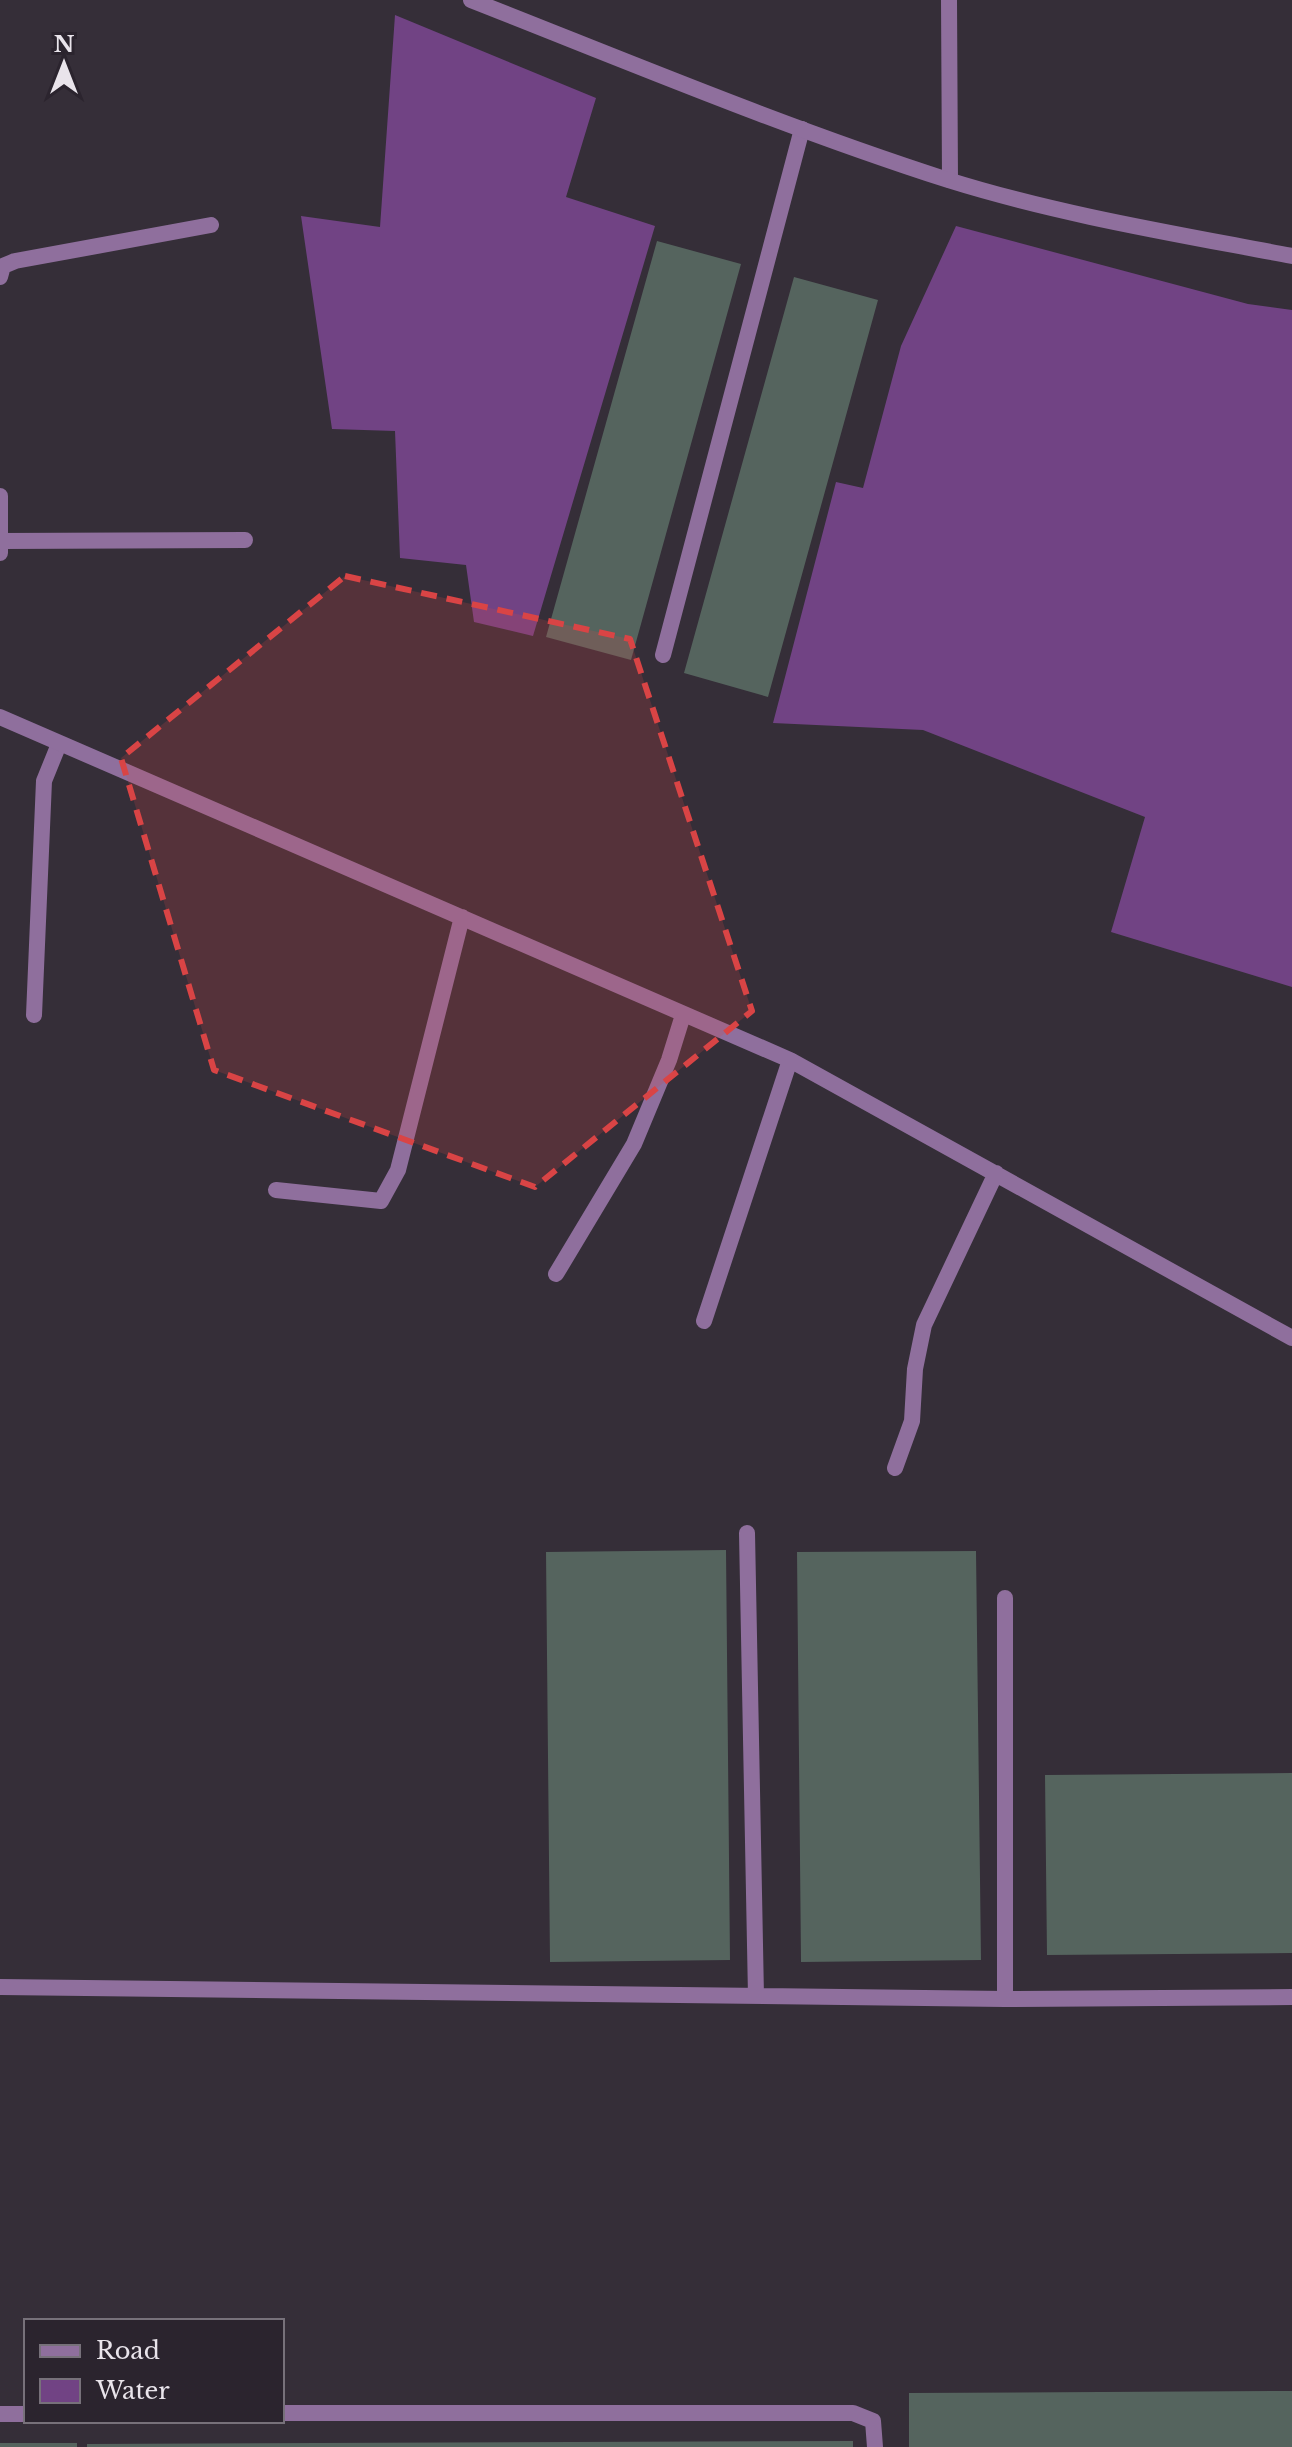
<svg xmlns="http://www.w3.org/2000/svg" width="1292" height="2447" font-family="'Libre Baskerville',serif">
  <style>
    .water { fill: #714384 }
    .building { fill: #55645e }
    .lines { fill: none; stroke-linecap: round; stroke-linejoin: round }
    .lane { stroke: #8f6f9d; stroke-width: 16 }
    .street { stroke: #8f6f9d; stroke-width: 16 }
    .marked { fill: #d94445; fill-opacity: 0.2; stroke: #d94445; stroke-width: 6; stroke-dasharray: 16 10; stroke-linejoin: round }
  </style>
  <rect width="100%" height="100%" fill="#352e38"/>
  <path class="water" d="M 395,15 L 596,98 L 566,197 L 655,226 L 533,636 L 474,622 L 466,565 L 400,558 L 395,431 L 332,429 L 301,216 L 380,227 Z
    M 956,226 L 1248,304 L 1292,310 L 1292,987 L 1111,932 L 1145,817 L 923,730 L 773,723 L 836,482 L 863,488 L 901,346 Z"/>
  <path class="building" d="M 657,241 L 741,264 L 631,660 L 546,637 Z
    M 794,277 L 878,300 L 768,697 L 684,673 Z
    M 726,1550 L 730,1960 L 550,1962 L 546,1552 Z
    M 976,1551 L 981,1960 L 801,1962 L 797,1552 Z
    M 1292,1773 L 1292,1953 L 1047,1955 L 1045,1775 Z
    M 1292,2391 L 1292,2447 L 909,2447 L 909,2393 Z
    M 853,2441 L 853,2447 L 87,2447 L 87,2444 Z
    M 0,2443 L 77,2443 L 77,2447 L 0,2447 Z"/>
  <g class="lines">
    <path class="lane" d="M 949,0 L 950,180
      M 663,655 L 802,129
      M 34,1015 L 44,781 L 59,744
      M 747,1533 L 756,1996
      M 1005,1598 L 1005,1999
      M 0,1987 L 1005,1999 L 1292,1997
      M 282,2413 L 853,2413 L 873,2421 L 875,2447
      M 0,2414 L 26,2414"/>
    <path class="street" d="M 471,0 C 629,62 786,128 948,180 C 1060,215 1177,234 1292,256
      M 0,277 L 3,266 L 15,261 L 211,225
      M 0,496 L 0,553
      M 1,541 L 245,540
      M 0,717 L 790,1060 L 1292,1338
      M 276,1190 L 381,1201 L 398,1170 L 462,917
      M 556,1274 L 634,1144 L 669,1060 L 683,1015
      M 704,1321 L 790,1060
      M 895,1468 L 912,1421 L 915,1369 L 924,1325 L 996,1173"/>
  </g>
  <path class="marked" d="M 345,576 L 630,639 L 752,1011 L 535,1187 L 214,1070 L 121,758 Z"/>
  <rect x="24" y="2319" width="260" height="104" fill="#2b242e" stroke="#77717a" stroke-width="2"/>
  <rect x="40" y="2345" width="40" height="12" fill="#8f6f9d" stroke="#77717a" stroke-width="2"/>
  <text x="96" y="2359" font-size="24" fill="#e9e4eb">Road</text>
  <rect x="40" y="2379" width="40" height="24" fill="#714384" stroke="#77717a" stroke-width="2"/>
  <text x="96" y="2399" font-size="24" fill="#e9e4eb">Water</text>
  <g transform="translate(64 64)" stroke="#2b242e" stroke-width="6" paint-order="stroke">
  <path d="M0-6L14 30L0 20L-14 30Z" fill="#e9e4eb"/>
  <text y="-12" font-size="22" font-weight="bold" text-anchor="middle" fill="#e9e4eb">N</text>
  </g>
</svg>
